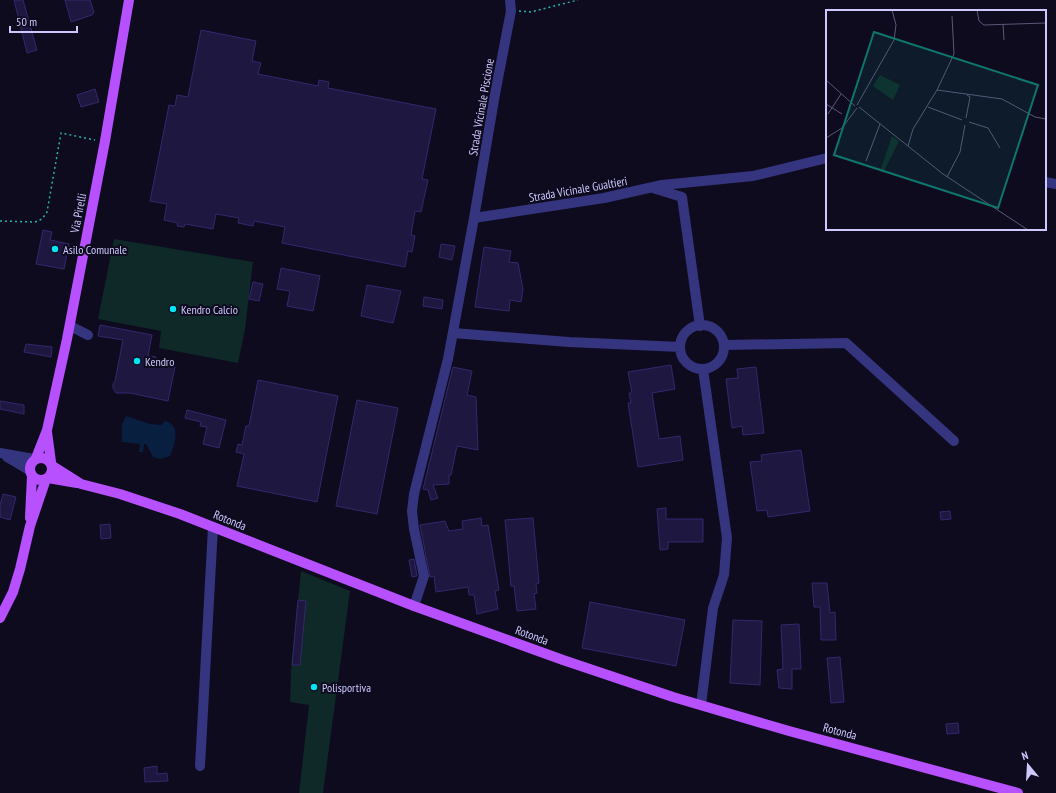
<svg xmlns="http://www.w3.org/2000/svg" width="1056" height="793" font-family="'PT Sans Narrow',sans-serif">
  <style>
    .pitch { fill: #0e2927 }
    .water { fill: #091f40 }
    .building { fill: #1e1740; stroke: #33286d }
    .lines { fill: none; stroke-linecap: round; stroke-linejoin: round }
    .path { stroke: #2ab3a5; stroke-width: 1.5; stroke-dasharray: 2 3; stroke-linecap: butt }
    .minor { stroke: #35357f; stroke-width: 10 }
    .major { stroke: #b750ff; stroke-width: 10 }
    .poi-dot { fill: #00e5f4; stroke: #0e0b1f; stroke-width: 1.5 }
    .labels { text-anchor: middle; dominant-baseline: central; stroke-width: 4; stroke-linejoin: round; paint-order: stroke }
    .street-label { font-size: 12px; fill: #cdc9ff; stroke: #0e0b1f }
    .poi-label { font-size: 12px; fill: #cdc9ff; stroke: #0e0b1f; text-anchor: start }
    .inset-road { fill: none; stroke: #5a5779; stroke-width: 1 }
    .view { fill: #0f766e; fill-opacity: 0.15; stroke: #0f766e; stroke-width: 2 }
    .inset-edge { fill: none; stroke: #cdc9ff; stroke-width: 2 }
  </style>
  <rect width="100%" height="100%" fill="#0e0b1f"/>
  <path class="pitch" d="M 114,239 L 253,262 L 245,329 L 238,363 L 159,348 L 161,331 L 98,319 Z
    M 301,571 L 350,591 L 323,793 L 299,793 L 309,705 L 290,702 L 291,671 Z"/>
  <path class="water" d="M 126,416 L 150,424 L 162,425 L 164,421 C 182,424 175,444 170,456 L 160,459 L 153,457 L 146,444 L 144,444 L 143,452 L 139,452 L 140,444 L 122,442 L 122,425 Z"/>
  <path class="building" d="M 14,0 L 23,0 L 37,50 L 27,53 Z
    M 65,0 L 90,0 L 94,12 L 92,15 L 71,22 Z
    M 201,30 L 256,41 L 252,61 L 261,63 L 258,74 L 318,86 L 319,80 L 329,82 L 328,88 L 436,109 L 422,179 L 428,180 L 421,212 L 415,211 L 411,235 L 415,236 L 412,252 L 408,251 L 405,267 L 282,243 L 285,227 L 254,221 L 253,226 L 238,223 L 239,218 L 216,214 L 213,229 L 185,224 L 184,227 L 177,226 L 178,223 L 164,220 L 167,204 L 150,201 L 169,105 L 175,106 L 177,95 L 188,97 Z
    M 95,89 L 99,102 L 81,107 L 77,95 Z
    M 43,230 L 52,232 L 50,240 L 69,244 L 64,269 L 36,264 Z
    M 441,244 L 455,246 L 452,260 L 439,257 Z
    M 484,247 L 511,251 L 509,262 L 518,263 L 523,289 L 521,302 L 510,300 L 509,311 L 475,307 Z
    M 281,268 L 320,276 L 313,311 L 287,306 L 290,291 L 277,289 Z
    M 253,282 L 263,284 L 259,301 L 249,299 Z
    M 367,285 L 401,291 L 393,323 L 361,316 Z
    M 424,297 L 443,300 L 442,309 L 423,306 Z
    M 100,325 L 152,335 L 148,356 L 156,357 L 155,364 L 175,367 L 168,401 L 130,393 L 116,393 L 113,388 L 113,384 L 115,381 L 123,340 L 98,336 Z
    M 26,344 L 52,347 L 51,357 L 24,352 Z
    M 671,365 L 675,389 L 652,393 L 659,439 L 680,436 L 683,460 L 638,467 L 628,403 L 631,403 L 629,393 L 632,393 L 628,372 Z
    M 453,367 L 472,371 L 467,395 L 476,397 L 478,450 L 457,446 L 451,475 L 449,475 L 449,484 L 433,485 L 438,498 L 431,500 L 428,490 L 423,489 Z
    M 756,367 L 764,433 L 743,435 L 742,426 L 732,428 L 726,379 L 738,378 L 737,369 Z
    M 258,380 L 338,396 L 317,502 L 237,486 L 244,454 L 236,452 L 238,444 L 242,445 L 246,426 L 249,426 Z
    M 357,400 L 398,408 L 377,514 L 336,506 Z
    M 0,401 L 24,405 L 24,414 L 0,409 Z
    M 187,410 L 226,420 L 219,448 L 203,444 L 207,427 L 200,426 L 201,422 L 185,418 Z
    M 801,450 L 810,511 L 768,517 L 767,510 L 757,511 L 750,462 L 762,461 L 761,455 Z
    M 3,494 L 16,497 L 10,520 L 0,517 L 0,505 Z
    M 666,508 L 666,519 L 703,519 L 703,542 L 668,542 L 668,549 L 660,550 L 657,509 Z
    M 950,511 L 951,519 L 941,520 L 940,512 Z
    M 481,518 L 482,526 L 488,525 L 499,590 L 495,591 L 498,609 L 477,614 L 474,595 L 469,595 L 468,587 L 436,592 L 434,576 L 430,577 L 420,525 L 445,521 L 449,531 L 463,529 L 462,521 Z
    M 533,518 L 539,583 L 536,584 L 537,593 L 534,594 L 536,609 L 517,611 L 514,586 L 511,586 L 505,520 Z
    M 110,524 L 111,538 L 101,539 L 100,525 Z
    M 414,559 L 417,576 L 412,577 L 409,560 Z
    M 812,583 L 827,583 L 830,613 L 835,612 L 836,640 L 821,640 L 820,607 L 814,607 Z
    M 298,600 L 306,601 L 300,665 L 292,665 Z
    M 590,602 L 685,620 L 676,666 L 582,648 Z
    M 733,620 L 762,621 L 760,685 L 730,683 Z
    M 799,624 L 801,669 L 792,669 L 792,689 L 779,688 L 777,670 L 783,669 L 781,625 Z
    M 840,657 L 844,702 L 831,703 L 827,658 Z
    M 958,723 L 959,733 L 947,734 L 946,724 Z
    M 157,766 L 157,774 L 167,773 L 168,781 L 145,782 L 144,768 Z"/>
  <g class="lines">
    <path class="path" d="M 519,11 L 531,12 L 578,0
      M 0,221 L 35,222 L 42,219 L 47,212 L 61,133 L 95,140"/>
    <path class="minor" d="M 1045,182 L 1056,184
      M 653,188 L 682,197 L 700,326
      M 474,218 L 495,94 L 511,11 L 510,0
      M680 347a22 22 0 1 1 44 0a22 22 0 1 1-44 0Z
      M 70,326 L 88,335
      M 453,333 L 569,342 L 680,347
      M 724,345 L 846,343 L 954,441
      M 0,453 L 34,459
      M 7,457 L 29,470
      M 414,606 L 424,576 L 414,529 L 412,511 L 414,494 L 448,359 L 474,218 L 604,198 L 662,185 L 753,176 L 827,158
      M 701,705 L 713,608 L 724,575 L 727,538 L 703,369
      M 200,766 L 213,527"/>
    <path class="major" d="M 47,432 L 51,462
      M30 469a11 11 0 1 1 22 0a11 11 0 1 1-22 0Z
      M 36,458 L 47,430 L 67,339 L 105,141 L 129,0
      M 51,465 L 81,484 L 120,494 L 180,514 L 414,606 L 563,660 L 673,697 L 789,731 L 1018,793
      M 48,478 L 77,483
      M 30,518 L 32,476
      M 0,618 L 13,592 L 20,569 L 30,526 L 46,479"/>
  </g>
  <g class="poi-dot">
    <circle cx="55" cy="249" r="4"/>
    <circle cx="173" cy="309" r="4"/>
    <circle cx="137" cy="361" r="4"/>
    <circle cx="314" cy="687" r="4"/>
  </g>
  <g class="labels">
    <g class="street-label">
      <text transform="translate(481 107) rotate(-80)">Strada Vicinale Piscione</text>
      <text transform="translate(578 189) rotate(-10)">Strada Vicinale Gualtieri</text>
      <text transform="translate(78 213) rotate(-79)">Via Pirelli</text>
      <text transform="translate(230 520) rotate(22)">Rotonda</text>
      <text transform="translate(532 635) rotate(20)">Rotonda</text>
      <text transform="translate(840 731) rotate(15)">Rotonda</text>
    </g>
    <g class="poi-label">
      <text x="63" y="249">Asilo Comunale</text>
      <text x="181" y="309">Kendro Calcio</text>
      <text x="145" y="361">Kendro</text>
      <text x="322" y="687">Polisportiva</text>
    </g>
  </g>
  <g transform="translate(826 10)">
    <rect width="220" height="220" fill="#0e0b1f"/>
    <path d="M 54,65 L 74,75 L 67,90 L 47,76 ZM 66,126 L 73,131 L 57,163 L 54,161 Z" fill="#0e2927"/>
    <path class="inset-road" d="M 151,0 L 153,11 L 158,15 L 220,13M 177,14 L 178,30M 0,70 L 29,96M 111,80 L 128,44 L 126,6M 0,94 L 16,104M 31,95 L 68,30 L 70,15 L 66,0M 33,97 L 117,164 L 202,220M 102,97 L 136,110M 2,104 L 15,84M 140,108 L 144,87 L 141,85M 143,112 L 162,118 L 174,138M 0,128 L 16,118 L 31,98M 82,136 L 87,119 L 111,80 L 176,89 L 209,107 L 220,109M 40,151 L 54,114M 121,167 L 134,142 L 139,115"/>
    <path class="view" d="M 48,22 L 212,75 L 172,198 L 8,145 Z"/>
    <rect width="220" height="220" class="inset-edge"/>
  </g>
  <g transform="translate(1028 765) rotate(342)" stroke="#0e0b1f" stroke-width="3" paint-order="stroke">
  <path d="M0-3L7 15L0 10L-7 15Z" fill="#cdc9ff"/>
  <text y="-6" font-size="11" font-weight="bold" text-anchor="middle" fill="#cdc9ff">N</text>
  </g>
  <path d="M10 26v6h67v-6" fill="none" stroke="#cdc9ff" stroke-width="2"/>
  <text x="16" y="26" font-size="12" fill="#cdc9ff" stroke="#0e0b1f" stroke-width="3" paint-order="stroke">50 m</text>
</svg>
